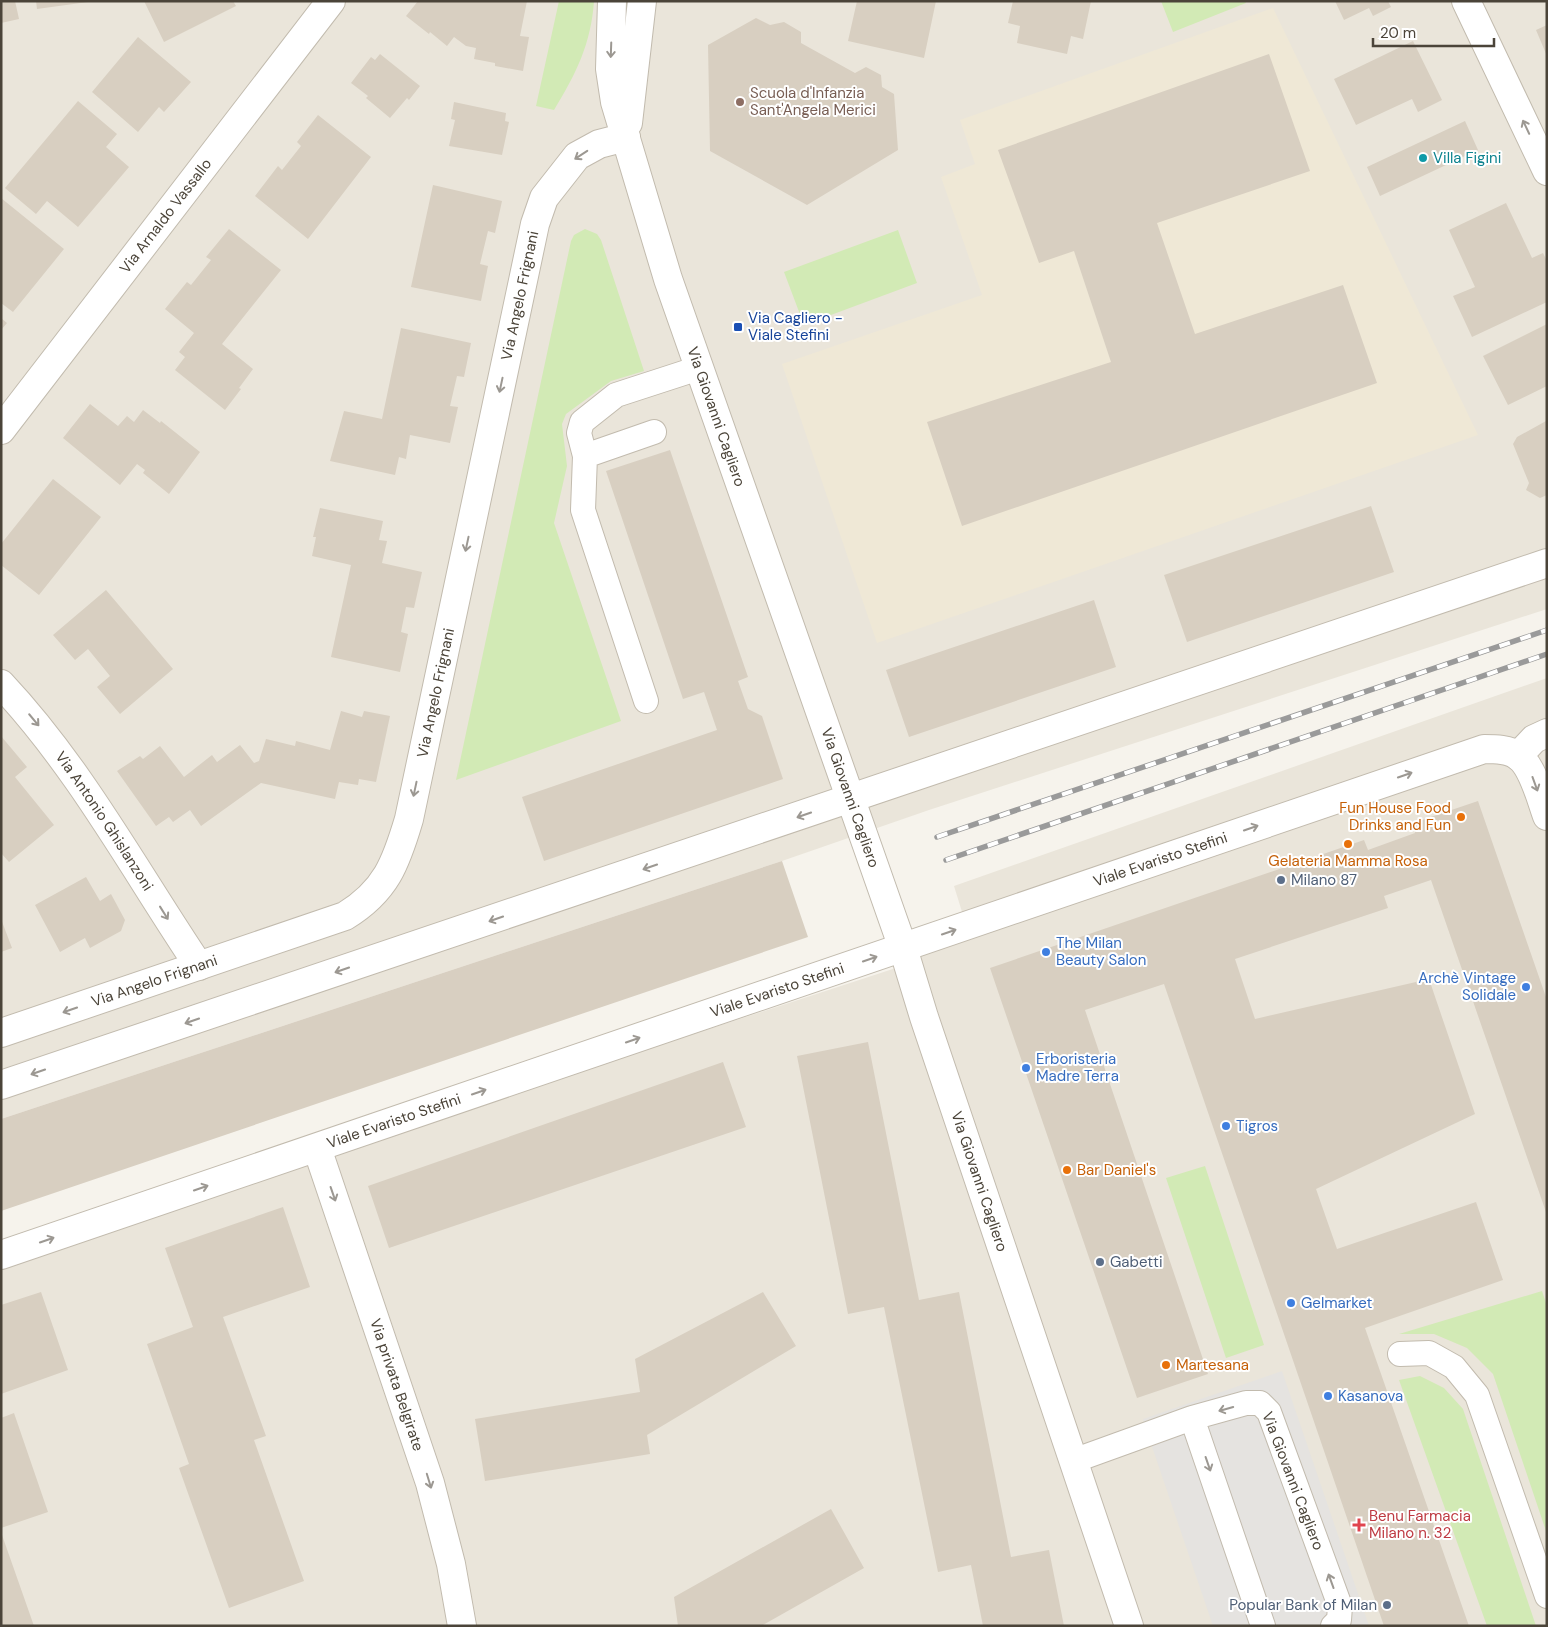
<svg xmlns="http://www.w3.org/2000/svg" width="1548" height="1627" font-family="'DM Sans',sans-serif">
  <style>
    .residential { fill: #eae5da }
    .education { fill: #efe8d6 }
    .green { fill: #d2eab5 }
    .parking { fill: #e5e3e0 }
    .building { fill: #d8cfc1 }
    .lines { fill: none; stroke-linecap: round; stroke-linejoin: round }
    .lane-casing { stroke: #c2bbae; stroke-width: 26 }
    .street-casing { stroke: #c2bbae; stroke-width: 30 }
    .lane { stroke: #fff; stroke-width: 24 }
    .street { stroke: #fff; stroke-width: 28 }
    .rail-casing { stroke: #9a9a9a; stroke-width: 5.5 }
    .rail { stroke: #fff; stroke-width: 4; stroke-dasharray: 11; stroke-linecap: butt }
    .oneway { stroke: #9c9892 }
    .education-dot { fill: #8d6e63; stroke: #fff; stroke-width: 2 }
    .culture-dot { fill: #0f9aa8; stroke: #fff; stroke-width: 2 }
    .transit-dot { fill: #1a4fb4; stroke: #fff; stroke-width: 2 }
    .food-dot { fill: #e8710a; stroke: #fff; stroke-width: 2 }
    .service-dot { fill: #5c6f8a; stroke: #fff; stroke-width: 2 }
    .shop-dot { fill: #3f7fe0; stroke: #fff; stroke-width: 2 }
    .health-dot { fill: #e0444e; stroke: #fff; stroke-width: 2 }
    .labels { text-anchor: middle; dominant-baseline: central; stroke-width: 4; stroke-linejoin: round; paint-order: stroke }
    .education-label { font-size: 15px; fill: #785e54; stroke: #fff; text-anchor: start }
    .culture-label { font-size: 15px; fill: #0d838f; stroke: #fff; text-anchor: start }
    .street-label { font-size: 15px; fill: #4b4439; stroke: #fff }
    .transit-label { font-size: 15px; fill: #164399; stroke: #fff; text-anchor: start }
    .food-label { font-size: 15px; fill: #c56008; stroke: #fff; text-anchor: start }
    .service-label { font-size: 15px; fill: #4e5e75; stroke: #fff; text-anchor: start }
    .shop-label { font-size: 15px; fill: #366cbe; stroke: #fff; text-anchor: start }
    .health-label { font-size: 15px; fill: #be3a42; stroke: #fff; text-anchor: start }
  </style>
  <rect width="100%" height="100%" fill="#f6f3ec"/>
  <path class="residential" d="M 1,1 L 1547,1 L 1547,609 L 929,810 L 782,861 L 1,1119 Z
    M 1547,678 L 1547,1626 L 1,1626 L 1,1260 L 899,967 L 967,928 L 954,886 Z"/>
  <path class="education" d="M 1273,8 L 1478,435 L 877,643 L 782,364 L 982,295 L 941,177 L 975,164 L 960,120 Z"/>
  <path class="green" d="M 559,1 L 594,1 C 591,44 576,74 554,110 L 536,106 Z
    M 1161,1 L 1245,1 L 1246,3 L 1173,32 Z
    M 585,229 L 597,234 L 601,240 L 644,371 L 611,381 L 566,414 L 562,424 L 567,466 L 554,523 L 621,721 L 456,780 L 571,241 L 574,235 Z
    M 898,230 L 917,283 L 804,325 L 784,272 Z
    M 1205,1166 L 1264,1345 L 1226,1358 L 1166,1178 Z
    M 1542,1291 L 1547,1306 L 1547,1534 L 1493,1374 L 1467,1348 L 1434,1334 L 1399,1334 Z
    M 1420,1376 L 1444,1388 L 1463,1409 L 1536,1626 L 1487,1626 L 1399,1380 Z"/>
  <path class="parking" d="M 1282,1371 L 1369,1626 L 1213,1626 L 1148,1435 L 1143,1419 Z"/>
  <path class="building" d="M 1,1 L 15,1 L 19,19 L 1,23 Z
    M 36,1 L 88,1 L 88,2 L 37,9 Z
    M 144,1 L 233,1 L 236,6 L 164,42 Z
    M 418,1 L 527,1 L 520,36 L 529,37 L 523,71 L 495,66 L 495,63 L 474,59 L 476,48 L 466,46 L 454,37 L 447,46 L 430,32 L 429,34 L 406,16 Z
    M 857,1 L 936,1 L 924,58 L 848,41 Z
    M 1013,1 L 1091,1 L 1083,39 L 1071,36 L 1067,54 L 1017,43 L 1020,26 L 1008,23 Z
    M 1335,1 L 1388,1 L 1391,7 L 1373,16 L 1369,8 L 1344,20 Z
    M 756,18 L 770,25 L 784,22 L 801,32 L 801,43 L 855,73 L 866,67 L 881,75 L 882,87 L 894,94 L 898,150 L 807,205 L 710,151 L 708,45 Z
    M 1547,25 L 1547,56 L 1536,30 Z
    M 138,37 L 191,82 L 164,112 L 159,107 L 138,132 L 92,92 Z
    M 1413,41 L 1442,100 L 1418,112 L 1412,99 L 1356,125 L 1334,79 Z
    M 380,54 L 420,86 L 409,100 L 407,98 L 390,118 L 366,98 L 368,96 L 351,83 L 371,57 L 375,60 Z
    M 1269,54 L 1310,171 L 1157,223 L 1195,334 L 1343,285 L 1377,383 L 962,526 L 927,422 L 1111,362 L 1074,251 L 1039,263 L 998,150 Z
    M 78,101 L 117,134 L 106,147 L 129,167 L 78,227 L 47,201 L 36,214 L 5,188 Z
    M 454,102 L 506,113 L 505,121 L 509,122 L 502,155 L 449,146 L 455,120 L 451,119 Z
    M 318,115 L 371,157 L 308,239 L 255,196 L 278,166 L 282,170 L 301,146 L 297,142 Z
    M 1465,121 L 1478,150 L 1380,196 L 1367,167 Z
    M 433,185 L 502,201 L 495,233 L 488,231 L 480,264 L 488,266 L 481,301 L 411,287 Z
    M 1,198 L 64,249 L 13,312 L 1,303 Z
    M 1506,203 L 1532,258 L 1543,253 L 1547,261 L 1547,302 L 1472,337 L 1453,296 L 1475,287 L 1449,230 Z
    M 229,229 L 281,270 L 222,344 L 253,369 L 239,388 L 241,389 L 225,410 L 175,370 L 185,357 L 179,352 L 194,333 L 165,309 L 187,282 L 191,285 L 211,260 L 206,257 Z
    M 1,318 L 7,323 L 1,330 Z
    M 1547,324 L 1547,386 L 1508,405 L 1483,356 Z
    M 401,328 L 471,343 L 464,377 L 457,376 L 450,406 L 458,407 L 450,443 L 410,435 L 406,459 L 399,457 L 395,475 L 330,461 L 344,411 L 382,419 Z
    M 90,404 L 118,426 L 127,416 L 134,422 L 143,410 L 160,423 L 161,421 L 200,452 L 169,494 L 143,473 L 145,470 L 137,464 L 120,485 L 63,438 Z
    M 1546,421 L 1547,495 L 1540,498 L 1526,490 L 1529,483 L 1513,444 L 1517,437 Z
    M 670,450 L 748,677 L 738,681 L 748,709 L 762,716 L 783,779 L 544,861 L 522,797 L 717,730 L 704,692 L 683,699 L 606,471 Z
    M 53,479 L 101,517 L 39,595 L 1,565 L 1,544 Z
    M 1371,506 L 1394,572 L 1187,642 L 1164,575 Z
    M 320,508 L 383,521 L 379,540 L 387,541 L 382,563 L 422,572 L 414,608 L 406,607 L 401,632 L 408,634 L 400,672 L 331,657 L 351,565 L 312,556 L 316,537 L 313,537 Z
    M 106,590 L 173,669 L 120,714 L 97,687 L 110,676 L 88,649 L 75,660 L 53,635 Z
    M 1094,600 L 1116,667 L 909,737 L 886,670 Z
    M 341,711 L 362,717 L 364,711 L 390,716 L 376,782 L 359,779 L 358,785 L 339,782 L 335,799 L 261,783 L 201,826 L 190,810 L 173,822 L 169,817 L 156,826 L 117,771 L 140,756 L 143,759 L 160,746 L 184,777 L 212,755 L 217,762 L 240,745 L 254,763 L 259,761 L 266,739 L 295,746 L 296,741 L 330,750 Z
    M 1,736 L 27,767 L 15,777 L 54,825 L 9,862 L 1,853 Z
    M 1478,801 L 1547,1000 L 1547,1215 L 1431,880 L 1384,896 L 1388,908 L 1235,959 L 1255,1019 L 1429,979 L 1475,1114 L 1316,1189 L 1337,1249 L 1476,1202 L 1503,1280 L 1365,1328 L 1469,1626 L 1384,1626 L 1164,984 L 1085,1010 L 1208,1374 L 1137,1398 L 990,968 L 1364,840 L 1368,850 L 1415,833 L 1413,823 Z
    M 782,861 L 808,937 L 1,1211 L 1,1119 Z
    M 86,877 L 100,901 L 111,894 L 125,920 L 121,931 L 90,948 L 85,938 L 60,952 L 35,905 Z
    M 1,919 L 12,948 L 1,952 Z
    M 868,1042 L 919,1300 L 959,1292 L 1011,1557 L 1049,1550 L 1064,1626 L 983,1626 L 971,1565 L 938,1572 L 884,1307 L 848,1314 L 797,1056 Z
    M 723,1062 L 746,1127 L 389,1248 L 368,1186 Z
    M 283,1207 L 310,1287 L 223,1317 L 266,1436 L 254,1440 L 304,1581 L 229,1608 L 179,1468 L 189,1464 L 147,1344 L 193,1327 L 165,1248 Z
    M 41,1292 L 68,1370 L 1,1394 L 1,1305 Z
    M 763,1292 L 796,1346 L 647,1435 L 650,1454 L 485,1481 L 475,1419 L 640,1392 L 635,1359 Z
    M 14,1413 L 48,1512 L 1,1528 L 1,1418 Z
    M 831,1509 L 864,1568 L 761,1626 L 678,1626 L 674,1597 Z
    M 1,1535 L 2,1535 L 34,1626 L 1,1626 Z"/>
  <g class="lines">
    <defs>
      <path id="lane" d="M 585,456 L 654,432
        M 646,701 L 583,510 L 585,456 L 579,433 L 582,422 L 616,395 L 699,368
        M 1400,1354 L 1429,1353 L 1454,1367 L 1477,1395 L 1547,1596
        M 1192,1418 L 1263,1626
        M 1073,1461 L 1192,1418 L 1246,1403 L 1260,1403 L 1269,1412 L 1340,1606 L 1339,1620 L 1333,1626"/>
      <g id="street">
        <path id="s1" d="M 612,1 L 610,69 L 615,102 L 668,279 L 903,948 L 924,1017 L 1129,1626"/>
        <path d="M 1466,1 L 1547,171"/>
        <path d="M 628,123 L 642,1"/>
        <path id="s2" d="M 1,430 L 331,1"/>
        <path id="s3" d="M 1,684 C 80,768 135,871 199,966"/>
        <path d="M 1518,756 L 1534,739 L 1547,733"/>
        <path id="s4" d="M 1,1033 L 345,916 C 386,891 396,863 409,819 L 535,224 L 544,198 L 577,156 L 599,144 L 626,137"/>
        <path d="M 1,1085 L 1547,563"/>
        <path id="s5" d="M 317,1148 L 430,1483 L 451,1564 L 462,1626"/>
        <path id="s6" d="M 1,1255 L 1484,749 C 1495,749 1509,749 1518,756 C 1533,766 1541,800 1547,816"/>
      </g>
    </defs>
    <use href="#lane" class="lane-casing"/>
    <use href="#street" class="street-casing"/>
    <use href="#lane" class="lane"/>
    <use href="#street" class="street"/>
    <defs>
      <path id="rail" d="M 937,837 L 1547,630
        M 946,860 L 1547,654"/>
    </defs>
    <use href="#rail" class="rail-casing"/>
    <use href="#rail" class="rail"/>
  </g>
  <defs><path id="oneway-shaft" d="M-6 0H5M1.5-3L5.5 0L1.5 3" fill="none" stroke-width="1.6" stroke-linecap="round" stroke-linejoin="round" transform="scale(1.25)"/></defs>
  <g class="oneway">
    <use href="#oneway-shaft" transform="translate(611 50) rotate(92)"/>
    <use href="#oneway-shaft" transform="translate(1526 127) rotate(-115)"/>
    <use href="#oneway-shaft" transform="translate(581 155) rotate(147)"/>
    <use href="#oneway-shaft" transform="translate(501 385) rotate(102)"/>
    <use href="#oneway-shaft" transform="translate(467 544) rotate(102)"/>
    <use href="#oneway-shaft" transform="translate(34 720) rotate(50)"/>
    <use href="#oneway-shaft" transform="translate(1405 775) rotate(-19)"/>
    <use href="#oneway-shaft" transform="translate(1535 784) rotate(70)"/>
    <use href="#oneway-shaft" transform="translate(415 789) rotate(102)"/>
    <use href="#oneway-shaft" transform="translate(804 815) rotate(161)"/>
    <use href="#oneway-shaft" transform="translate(1251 828) rotate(-19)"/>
    <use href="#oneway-shaft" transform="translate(650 867) rotate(161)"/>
    <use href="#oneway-shaft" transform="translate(164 913) rotate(58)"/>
    <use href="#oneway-shaft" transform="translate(496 919) rotate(161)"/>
    <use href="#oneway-shaft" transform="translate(949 932) rotate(-19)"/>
    <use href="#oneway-shaft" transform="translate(870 959) rotate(-19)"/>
    <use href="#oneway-shaft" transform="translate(342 970) rotate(161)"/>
    <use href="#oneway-shaft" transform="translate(70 1010) rotate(161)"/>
    <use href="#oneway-shaft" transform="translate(192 1021) rotate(161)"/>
    <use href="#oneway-shaft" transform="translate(633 1040) rotate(-19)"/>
    <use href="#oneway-shaft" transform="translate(38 1072) rotate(161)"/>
    <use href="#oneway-shaft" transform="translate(479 1092) rotate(-19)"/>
    <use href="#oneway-shaft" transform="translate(201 1188) rotate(-19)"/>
    <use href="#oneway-shaft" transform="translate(333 1194) rotate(71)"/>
    <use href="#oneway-shaft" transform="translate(47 1240) rotate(-19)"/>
    <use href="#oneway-shaft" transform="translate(1226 1409) rotate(164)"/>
    <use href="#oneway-shaft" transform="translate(1208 1464) rotate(71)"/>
    <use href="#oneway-shaft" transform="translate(429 1481) rotate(73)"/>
    <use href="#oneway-shaft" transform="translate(1331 1581) rotate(-110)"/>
  </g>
  <circle class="education-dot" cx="740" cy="102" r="5"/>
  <circle class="culture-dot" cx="1423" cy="158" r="5"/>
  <rect class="transit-dot" x="733" y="322" width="10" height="10" rx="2.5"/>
  <g class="food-dot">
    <circle cx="1461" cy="817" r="5"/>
    <circle cx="1348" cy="844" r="5"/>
    <circle cx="1067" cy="1170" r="5"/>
    <circle cx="1166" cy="1365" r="5"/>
  </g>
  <g class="service-dot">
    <circle cx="1281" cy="880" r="5"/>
    <circle cx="1100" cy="1262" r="5"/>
    <circle cx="1387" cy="1605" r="5"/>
  </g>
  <g class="shop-dot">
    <circle cx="1046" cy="952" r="5"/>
    <circle cx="1526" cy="987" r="5"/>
    <circle cx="1026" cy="1068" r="5"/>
    <circle cx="1226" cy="1126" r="5"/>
    <circle cx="1291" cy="1303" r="5"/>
    <circle cx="1328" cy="1396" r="5"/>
  </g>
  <path class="health-dot" d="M1356.5 1517.5h5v5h5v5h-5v5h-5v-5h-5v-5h5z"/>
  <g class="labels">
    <g class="education-label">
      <text x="750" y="93">Scuola d'Infanzia<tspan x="750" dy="17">Sant'Angela Merici</tspan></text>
    </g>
    <g class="culture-label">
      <text x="1433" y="158">Villa Figini</text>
    </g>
    <g class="street-label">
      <text stroke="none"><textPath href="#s2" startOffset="270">Via Arnaldo Vassallo</textPath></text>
      <text stroke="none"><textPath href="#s4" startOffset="1018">Via Angelo Frignani</textPath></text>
      <text stroke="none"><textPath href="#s1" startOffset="432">Via Giovanni Cagliero</textPath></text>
      <text stroke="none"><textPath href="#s4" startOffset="612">Via Angelo Frignani</textPath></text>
      <text stroke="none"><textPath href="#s1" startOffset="836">Via Giovanni Cagliero</textPath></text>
      <text stroke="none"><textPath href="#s3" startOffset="172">Via Antonio Ghislanzoni</textPath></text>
      <text stroke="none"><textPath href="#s6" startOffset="1225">Viale Evaristo Stefini</textPath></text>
      <text stroke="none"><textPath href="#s4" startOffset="162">Via Angelo Frignani</textPath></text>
      <text stroke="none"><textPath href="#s6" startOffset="820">Viale Evaristo Stefini</textPath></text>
      <text stroke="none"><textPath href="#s6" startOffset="415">Viale Evaristo Stefini</textPath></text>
      <text stroke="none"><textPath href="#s1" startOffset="1241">Via Giovanni Cagliero</textPath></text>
      <text stroke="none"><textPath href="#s5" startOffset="250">Via privata Belgirate</textPath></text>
      <text transform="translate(1293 1481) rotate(69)">Via Giovanni Cagliero</text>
    </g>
    <g class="transit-label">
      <text x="748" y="318">Via Cagliero -<tspan x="748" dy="17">Viale Stefini</tspan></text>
    </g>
    <g class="food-label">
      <text x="1451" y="808" text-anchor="end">Fun House Food<tspan x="1451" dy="17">Drinks and Fun</tspan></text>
      <text x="1348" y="861" text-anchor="middle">Gelateria Mamma Rosa</text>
      <text x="1077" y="1170">Bar Daniel's</text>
      <text x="1176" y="1365">Martesana</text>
    </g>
    <g class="service-label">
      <text x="1291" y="880">Milano 87</text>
      <text x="1110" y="1262">Gabetti</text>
      <text x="1377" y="1605" text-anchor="end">Popular Bank of Milan</text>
    </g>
    <g class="shop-label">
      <text x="1056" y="943">The Milan<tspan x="1056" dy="17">Beauty Salon</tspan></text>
      <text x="1516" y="978" text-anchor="end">Archè Vintage<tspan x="1516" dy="17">Solidale</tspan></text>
      <text x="1036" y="1059">Erboristeria<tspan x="1036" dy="17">Madre Terra</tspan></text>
      <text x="1236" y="1126">Tigros</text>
      <text x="1301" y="1303">Gelmarket</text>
      <text x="1338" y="1396">Kasanova</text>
    </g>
    <g class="health-label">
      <text x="1369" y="1516">Benu Farmacia<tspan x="1369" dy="17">Milano n. 32</tspan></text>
    </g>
  </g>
  <rect width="1548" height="1627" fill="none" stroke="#4b4439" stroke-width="5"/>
  <path d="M1373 38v8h121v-8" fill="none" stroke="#4b4439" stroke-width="2.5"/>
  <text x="1380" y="38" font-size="15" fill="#4b4439" stroke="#ffffff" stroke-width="4" paint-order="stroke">20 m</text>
</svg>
